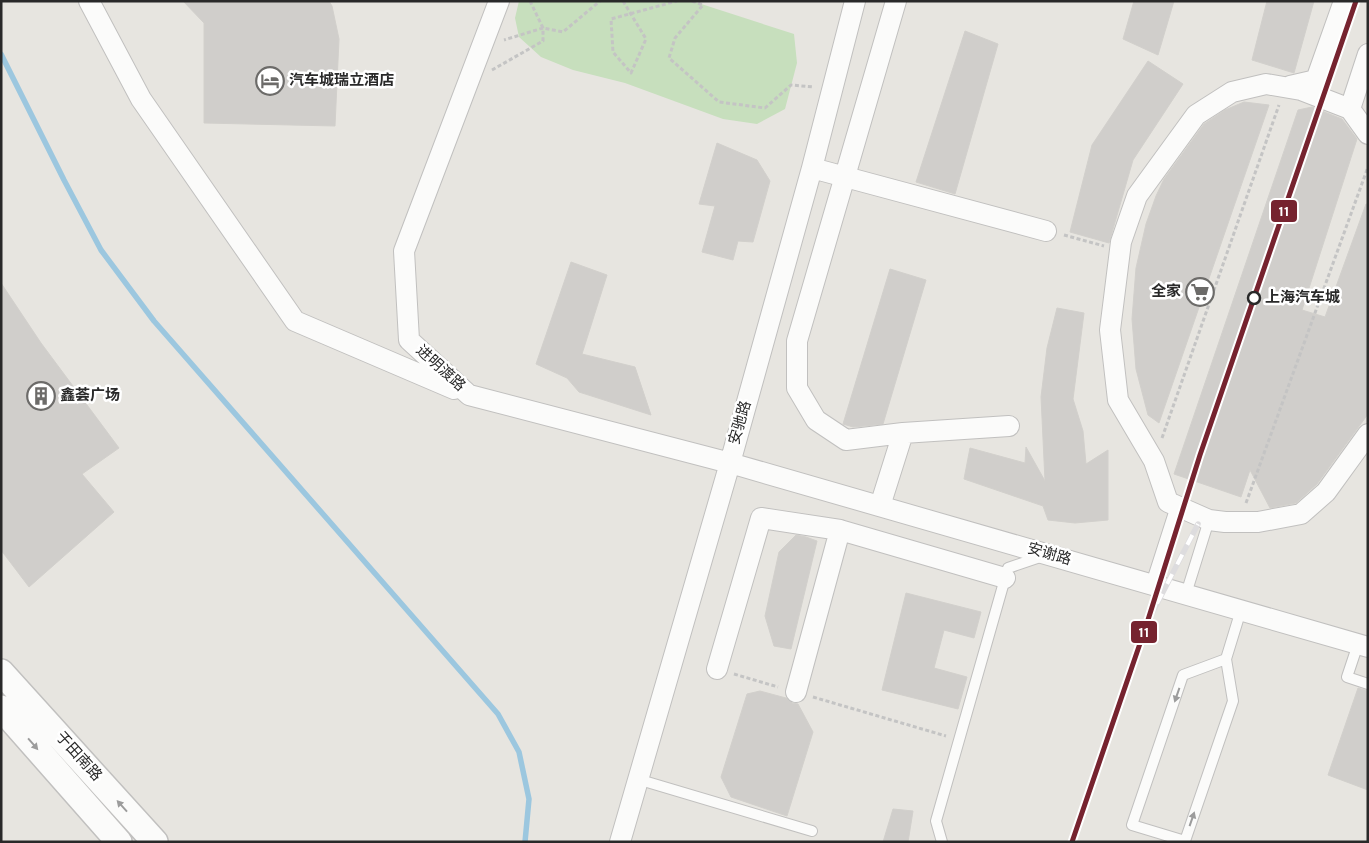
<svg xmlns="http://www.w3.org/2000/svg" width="1369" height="843" font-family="Overpass,'Noto Sans SC',sans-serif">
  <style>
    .green { fill: #c7dfbd }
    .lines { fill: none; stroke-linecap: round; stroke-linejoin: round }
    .stream { stroke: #9cc7df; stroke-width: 5.5 }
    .building { fill: #d0cecb; stroke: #d2d0cc }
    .service-casing { stroke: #c1c0bf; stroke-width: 12 }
    .minor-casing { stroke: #c1c0bf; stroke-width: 22 }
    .tertiary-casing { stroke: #c1c0bf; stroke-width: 28 }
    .path { stroke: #c4c4c4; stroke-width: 3; stroke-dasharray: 4 2.5; stroke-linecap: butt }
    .service { stroke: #fbfbfa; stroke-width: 10 }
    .minor { stroke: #fbfbfa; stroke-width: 20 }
    .tertiary { stroke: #fbfbfa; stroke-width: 25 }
    .rail-casing { stroke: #dddcde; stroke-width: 5.5 }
    .rail { stroke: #fff; stroke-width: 4; stroke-dasharray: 11; stroke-linecap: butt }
    .metro-1-casing { stroke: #fff; stroke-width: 9 }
    .metro-1 { stroke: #76232f; stroke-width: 5 }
    .oneway { fill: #9c9c9c }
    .stop-dot { fill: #fff; stroke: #292929; stroke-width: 2.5 }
    .labels { text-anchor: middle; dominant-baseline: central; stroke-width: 5; stroke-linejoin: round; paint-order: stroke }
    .poi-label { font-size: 15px; font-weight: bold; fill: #292929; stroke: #fff; text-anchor: start }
    .stop-label { font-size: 15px; font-weight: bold; fill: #292929; stroke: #fff; text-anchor: start }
    .street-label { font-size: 15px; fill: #292929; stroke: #fff }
    .line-badge { stroke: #fff; stroke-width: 2 }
    .badge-label { font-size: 14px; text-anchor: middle; font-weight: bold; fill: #fff }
  </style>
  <rect width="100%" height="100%" fill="#e7e5e0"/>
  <path class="green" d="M 519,1 L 692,1 L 794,34 L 797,63 L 785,109 L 757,124 L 723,119 L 625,83 L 573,70 L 541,57 L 519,37 L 515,18 Z"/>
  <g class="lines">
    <path class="stream" d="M 1,54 L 64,180 L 101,250 L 154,321 L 498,714 L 519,752 L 529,799 L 525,842"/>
  </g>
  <path class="building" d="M 183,1 L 329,1 L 332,6 L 339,39 L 335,126 L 204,123 L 204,23 Z
    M 1134,1 L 1174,1 L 1158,55 L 1123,39 Z
    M 1267,1 L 1314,1 L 1294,73 L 1252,60 Z
    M 965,31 L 998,44 L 955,194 L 916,182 Z
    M 1148,61 L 1183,84 L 1133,160 L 1109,243 L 1070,232 L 1092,145 Z
    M 1244,102 L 1269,105 L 1159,423 L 1148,415 L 1136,369 L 1132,319 L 1136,268 L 1146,224 L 1156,196 L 1164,179 L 1204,124 L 1225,110 Z
    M 1312,107 L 1342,119 L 1357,139 L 1302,310 L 1325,317 L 1366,204 L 1368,204 L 1368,414 L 1317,484 L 1296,503 L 1270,508 L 1250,470 L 1241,497 L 1174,474 L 1298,110 Z
    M 717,143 L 757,160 L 770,181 L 753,242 L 738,241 L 733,260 L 702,252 L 715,206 L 699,204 Z
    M 571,262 L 607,275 L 582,354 L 635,367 L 651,415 L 579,392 L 567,378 L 536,364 Z
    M 890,269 L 926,280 L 883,424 L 853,427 L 843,424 Z
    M 1,283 L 41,343 L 119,448 L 82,474 L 114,512 L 29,587 L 1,550 Z
    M 1057,308 L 1084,313 L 1073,399 L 1083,431 L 1086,464 L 1108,450 L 1108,520 L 1075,523 L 1048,520 L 1043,506 L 964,479 L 970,448 L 1025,463 L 1026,447 L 1045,481 L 1041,397 L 1047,348 Z
    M 796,535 L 806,537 L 817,541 L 791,649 L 774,646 L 765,616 L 779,552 Z
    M 906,593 L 981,612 L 974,638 L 944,630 L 934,668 L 967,677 L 958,709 L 882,690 Z
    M 1358,688 L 1368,691 L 1368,790 L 1328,775 Z
    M 760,691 L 786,698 L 792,703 L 798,704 L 813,732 L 787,816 L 731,797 L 721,777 L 747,694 Z
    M 893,809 L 913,811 L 908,842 L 883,842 Z"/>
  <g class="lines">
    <defs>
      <path id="service" d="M 1151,584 L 1176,506
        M 1186,594 L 1209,520
        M 1358,644 L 1347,677 L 1368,684
        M 1226,659 L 1183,675 L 1132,825 L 1185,841 L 1233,701 L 1226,659 L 1241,610
        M 637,779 L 812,831
        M 942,842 L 936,821 L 1008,568 L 1043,556"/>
      <path id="minor" d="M 89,1 L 141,99 L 295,321 L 454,389
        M 499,1 L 404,251 L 409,340 L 469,395 L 730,463 L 1368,647
        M 896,1 L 797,341 L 797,388 L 816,420 L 846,440 L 903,433 L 1009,426
        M 1290,86 L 1316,80 L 1344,1
        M 1350,109 L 1368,54
        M 1368,134 L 1350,109 L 1301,90 L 1266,84 L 1232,92 L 1196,115 L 1137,196 L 1121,242 L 1110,330 L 1118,400 L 1154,461 L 1168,502 L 1209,520 L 1225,522 L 1258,522 L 1301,514 L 1326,492 L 1368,434
        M 812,168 L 1046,231
        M 880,506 L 903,433
        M 717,669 L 761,518 L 840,530
        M 796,692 L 840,530 L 1005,578
        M 620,842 L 730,463 L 812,168 L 855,1"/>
      <path id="tertiary" d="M 1,672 L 155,842
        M 1,708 L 119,842"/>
    </defs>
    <use href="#service" class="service-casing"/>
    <use href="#minor" class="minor-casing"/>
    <use href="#tertiary" class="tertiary-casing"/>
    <path class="path" d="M 530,1 L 543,28 L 563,32 L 600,1
      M 623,1 L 646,39 L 631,73 L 613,52 L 611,19 L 677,1
      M 692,1 L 703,5 L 675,38 L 669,58 L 719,102 L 765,108 L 791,85 L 814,87
      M 492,70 L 543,41 L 543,28 L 504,40
      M 1064,235 L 1104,246
      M 1162,438 L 1279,105
      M 1246,503 L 1368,167
      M 734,674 L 778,687
      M 813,697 L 946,736"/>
    <use href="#service" class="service"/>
    <use href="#minor" class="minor"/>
    <use href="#tertiary" class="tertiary"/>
    <defs>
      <path id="rail" d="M 1147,623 L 1198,524"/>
    </defs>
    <use href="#rail" class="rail-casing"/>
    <use href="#rail" class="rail"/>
    <defs>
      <path id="metro-1" d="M 1072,842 L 1147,623 L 1200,455 L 1356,1"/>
    </defs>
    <use href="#metro-1" class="metro-1-casing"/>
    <use href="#metro-1" class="metro-1"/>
  </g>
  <defs><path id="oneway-solid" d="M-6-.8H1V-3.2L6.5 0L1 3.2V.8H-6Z" transform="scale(1.25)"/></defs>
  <g class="oneway">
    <use href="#oneway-solid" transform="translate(1177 695) rotate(109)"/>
    <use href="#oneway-solid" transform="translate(33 744) rotate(49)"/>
    <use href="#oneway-solid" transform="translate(122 806) rotate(-132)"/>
    <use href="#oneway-solid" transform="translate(1192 819) rotate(-71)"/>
  </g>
  <defs>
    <symbol id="hotel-ring" viewBox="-11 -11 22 22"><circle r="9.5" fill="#fff" stroke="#6c6b69" stroke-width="1.5"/><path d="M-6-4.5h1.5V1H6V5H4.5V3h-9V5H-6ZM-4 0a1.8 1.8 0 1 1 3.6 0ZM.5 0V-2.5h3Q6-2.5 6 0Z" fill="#6c6b69"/></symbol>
    <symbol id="supermarket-ring" viewBox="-11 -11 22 22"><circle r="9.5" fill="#fff" stroke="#6c6b69" stroke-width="1.5"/><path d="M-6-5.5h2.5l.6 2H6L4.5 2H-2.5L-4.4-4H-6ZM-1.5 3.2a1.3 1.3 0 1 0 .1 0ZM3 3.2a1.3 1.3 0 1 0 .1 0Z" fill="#6c6b69"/></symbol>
    <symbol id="building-ring" viewBox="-11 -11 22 22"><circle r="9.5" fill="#fff" stroke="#6c6b69" stroke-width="1.5"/><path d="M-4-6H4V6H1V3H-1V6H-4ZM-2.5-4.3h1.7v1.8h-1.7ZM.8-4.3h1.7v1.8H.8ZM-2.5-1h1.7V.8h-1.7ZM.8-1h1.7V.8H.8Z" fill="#6c6b69"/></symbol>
  </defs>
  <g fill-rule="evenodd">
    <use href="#hotel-ring" x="254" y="65" width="32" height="32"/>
    <use href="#supermarket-ring" x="1184" y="276" width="32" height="32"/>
    <use href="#building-ring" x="25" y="380" width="32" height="32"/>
  </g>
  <circle class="stop-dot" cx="1254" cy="298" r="6"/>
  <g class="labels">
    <g class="poi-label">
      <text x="289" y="81">汽车城瑞立酒店</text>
      <text x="1181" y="292" text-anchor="end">全家</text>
      <text x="60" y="396">鑫荟广场</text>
    </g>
    <g class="stop-label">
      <text x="1265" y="298">上海汽车城</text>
    </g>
    <g class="street-label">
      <text transform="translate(440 369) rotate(42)">进明渡路</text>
      <text transform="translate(741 423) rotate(-74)">安驰路</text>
      <text transform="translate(1049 555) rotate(16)">安谢路</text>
      <text transform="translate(78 757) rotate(48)">于田南路</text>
    </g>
  </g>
  <g class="line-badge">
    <rect x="1270" y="199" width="28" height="24" rx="5" fill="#76232f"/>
    <rect x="1130" y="620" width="28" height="24" rx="5" fill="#76232f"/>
  </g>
  <g class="badge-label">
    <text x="1284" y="216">11</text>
    <text x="1144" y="637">11</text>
  </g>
  <rect width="1369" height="843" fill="none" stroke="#292929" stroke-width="5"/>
</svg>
